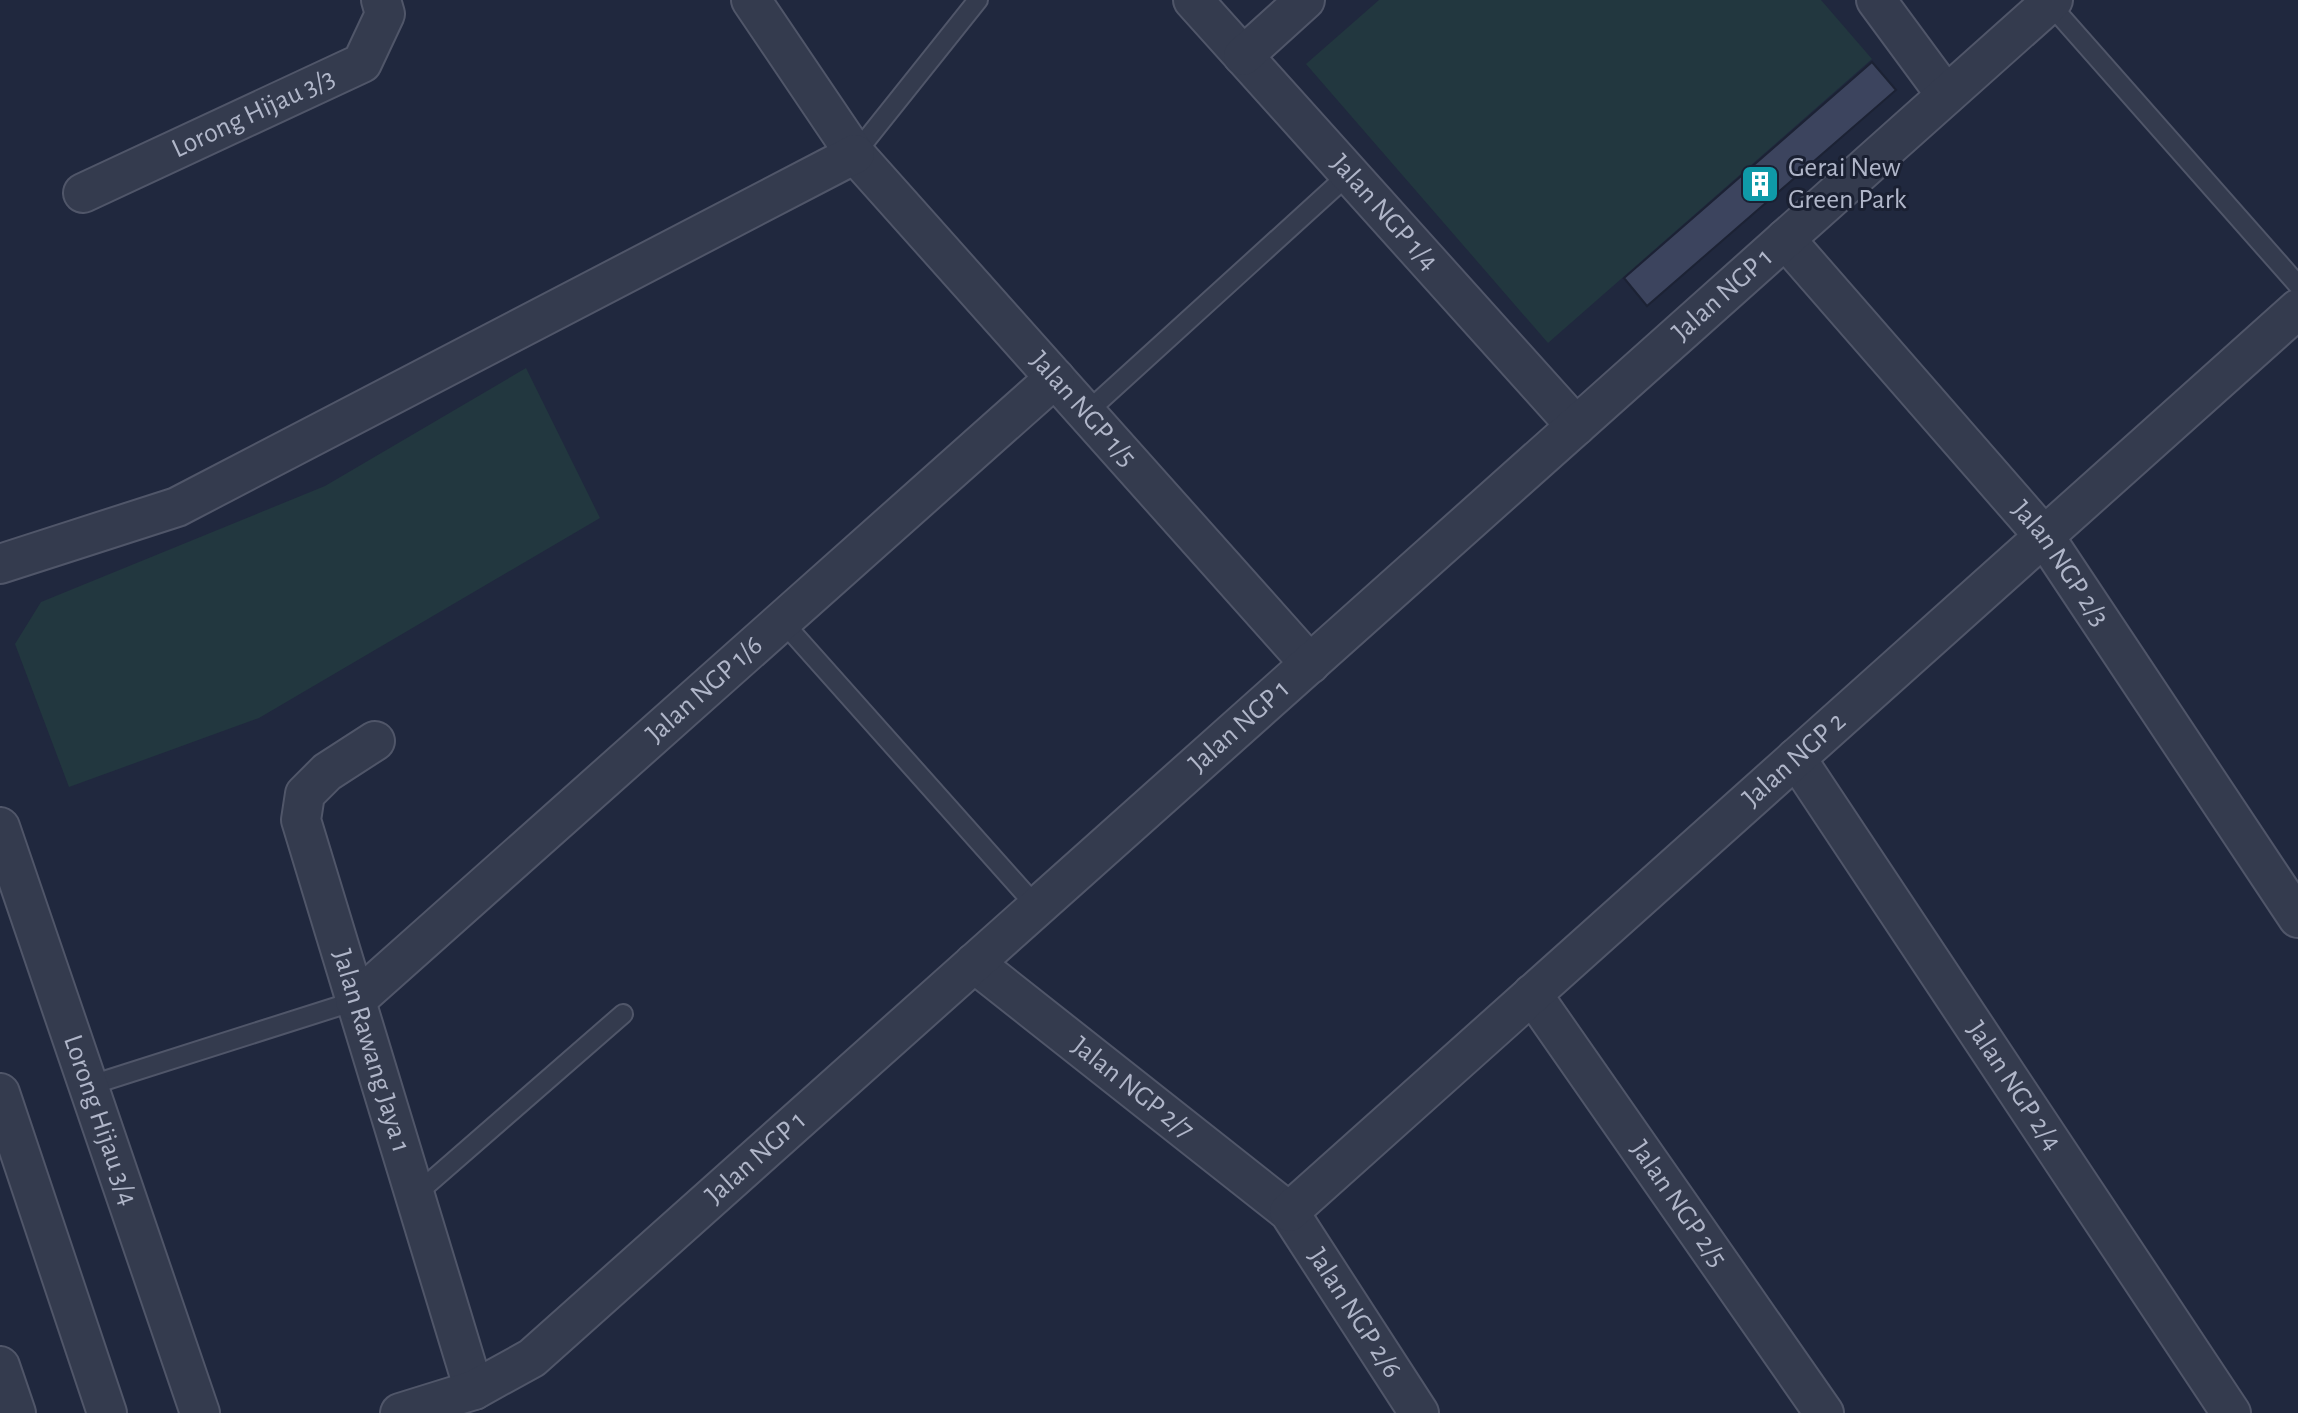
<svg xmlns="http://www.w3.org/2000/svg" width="2298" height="1413" font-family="'Alegreya Sans',sans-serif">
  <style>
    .green { fill: #22373f }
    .building { fill: #3c445e; stroke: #1c2234; stroke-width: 2 }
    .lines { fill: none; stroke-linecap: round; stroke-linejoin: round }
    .lane-casing { stroke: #505669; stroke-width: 22 }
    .street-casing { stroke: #505669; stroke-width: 42 }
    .lane { stroke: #343b4e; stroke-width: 18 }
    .street { stroke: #343b4e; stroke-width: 38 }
    .labels { text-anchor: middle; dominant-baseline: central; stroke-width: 6; stroke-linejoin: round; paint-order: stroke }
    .street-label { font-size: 28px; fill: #b0b6c9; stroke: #1a2032 }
    .poi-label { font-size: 28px; fill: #b0b6c9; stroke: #1a2032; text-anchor: start }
  </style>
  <rect width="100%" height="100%" fill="#20283e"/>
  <path class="green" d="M 1379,0 L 1821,0 L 1872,59 L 1548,343 L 1306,64 Z
    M 526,368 L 600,518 L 259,718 L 69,787 L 15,644 L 41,602 L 325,486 Z"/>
  <path class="building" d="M 1872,62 L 1896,90 L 1647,306 L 1624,278 Z"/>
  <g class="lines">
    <defs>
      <path id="lane" d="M 2049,3 L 2298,285
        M 855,154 L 978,0
        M 1086,413 L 1349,174
        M 782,621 L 1037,907
        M 88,1086 L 355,1001
        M 414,1196 L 623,1014"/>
      <g id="street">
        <path id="s1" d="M 751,0 L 855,154 L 1310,664"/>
        <path id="s2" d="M 1193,0 L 1576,426"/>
        <path d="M 1876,0 L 1946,95"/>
        <path d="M 1243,56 L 1305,0"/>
        <path id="s3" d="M 83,193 L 362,63 L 385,14 L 381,0"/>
        <path id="s4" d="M 1785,239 L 2044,536 L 2298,918"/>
        <path d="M 0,564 L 177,507 L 855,154"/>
        <path id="s5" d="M 375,741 L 327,772 L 305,794 L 301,820 L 474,1390"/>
        <path id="s6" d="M 1796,758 L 2231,1413"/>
        <path id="s7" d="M 0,827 L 200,1413"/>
        <path id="s8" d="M 974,963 L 1289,1212 L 1419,1413"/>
        <path id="s9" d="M 1532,994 L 1824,1413"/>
        <path id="s10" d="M 355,1001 L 1055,378"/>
        <path d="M 0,1093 L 107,1413"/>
        <path id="s11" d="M 1289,1212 L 2298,309"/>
        <path d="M 0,1366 L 16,1413"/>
        <path id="s12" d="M 400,1413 L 474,1390 L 532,1358 L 2053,0"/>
      </g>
    </defs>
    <use href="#lane" class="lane-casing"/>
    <use href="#street" class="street-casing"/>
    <use href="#lane" class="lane"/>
    <use href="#street" class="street"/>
  </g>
  <defs>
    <symbol id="building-square" viewBox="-11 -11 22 22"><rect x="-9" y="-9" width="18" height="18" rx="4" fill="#0f9aa8" stroke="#1a2032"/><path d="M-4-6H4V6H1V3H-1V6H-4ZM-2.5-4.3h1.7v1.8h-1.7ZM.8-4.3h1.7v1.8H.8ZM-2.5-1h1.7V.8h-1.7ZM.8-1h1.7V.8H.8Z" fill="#fff"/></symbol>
  </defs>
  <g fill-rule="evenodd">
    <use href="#building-square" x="1738" y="162" width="44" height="44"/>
  </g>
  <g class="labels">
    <g class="street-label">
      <text stroke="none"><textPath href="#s3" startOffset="188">Lorong Hijau 3/3</textPath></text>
      <text stroke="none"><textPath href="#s2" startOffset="286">Jalan NGP 1/4</textPath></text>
      <text stroke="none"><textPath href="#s12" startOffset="1740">Jalan NGP 1</textPath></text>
      <text stroke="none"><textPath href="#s1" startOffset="528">Jalan NGP 1/5</textPath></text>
      <text stroke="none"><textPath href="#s4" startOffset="426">Jalan NGP 2/3</textPath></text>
      <text stroke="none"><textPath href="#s10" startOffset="468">Jalan NGP 1/6</textPath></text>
      <text stroke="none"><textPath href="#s12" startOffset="1092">Jalan NGP 1</textPath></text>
      <text stroke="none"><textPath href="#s11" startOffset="678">Jalan NGP 2</textPath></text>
      <text stroke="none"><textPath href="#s5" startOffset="356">Jalan Rawang Jaya 1</textPath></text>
      <text stroke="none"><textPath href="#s6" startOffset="394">Jalan NGP 2/4</textPath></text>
      <text stroke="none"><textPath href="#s8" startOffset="202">Jalan NGP 2/7</textPath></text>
      <text stroke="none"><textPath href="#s7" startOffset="310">Lorong Hijau 3/4</textPath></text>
      <text stroke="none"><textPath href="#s12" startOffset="444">Jalan NGP 1</textPath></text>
      <text stroke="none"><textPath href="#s9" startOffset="256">Jalan NGP 2/5</textPath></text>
      <text stroke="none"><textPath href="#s8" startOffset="522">Jalan NGP 2/6</textPath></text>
    </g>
    <g class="poi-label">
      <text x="1788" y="168">Gerai New<tspan x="1788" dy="32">Green Park</tspan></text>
    </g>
  </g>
</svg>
